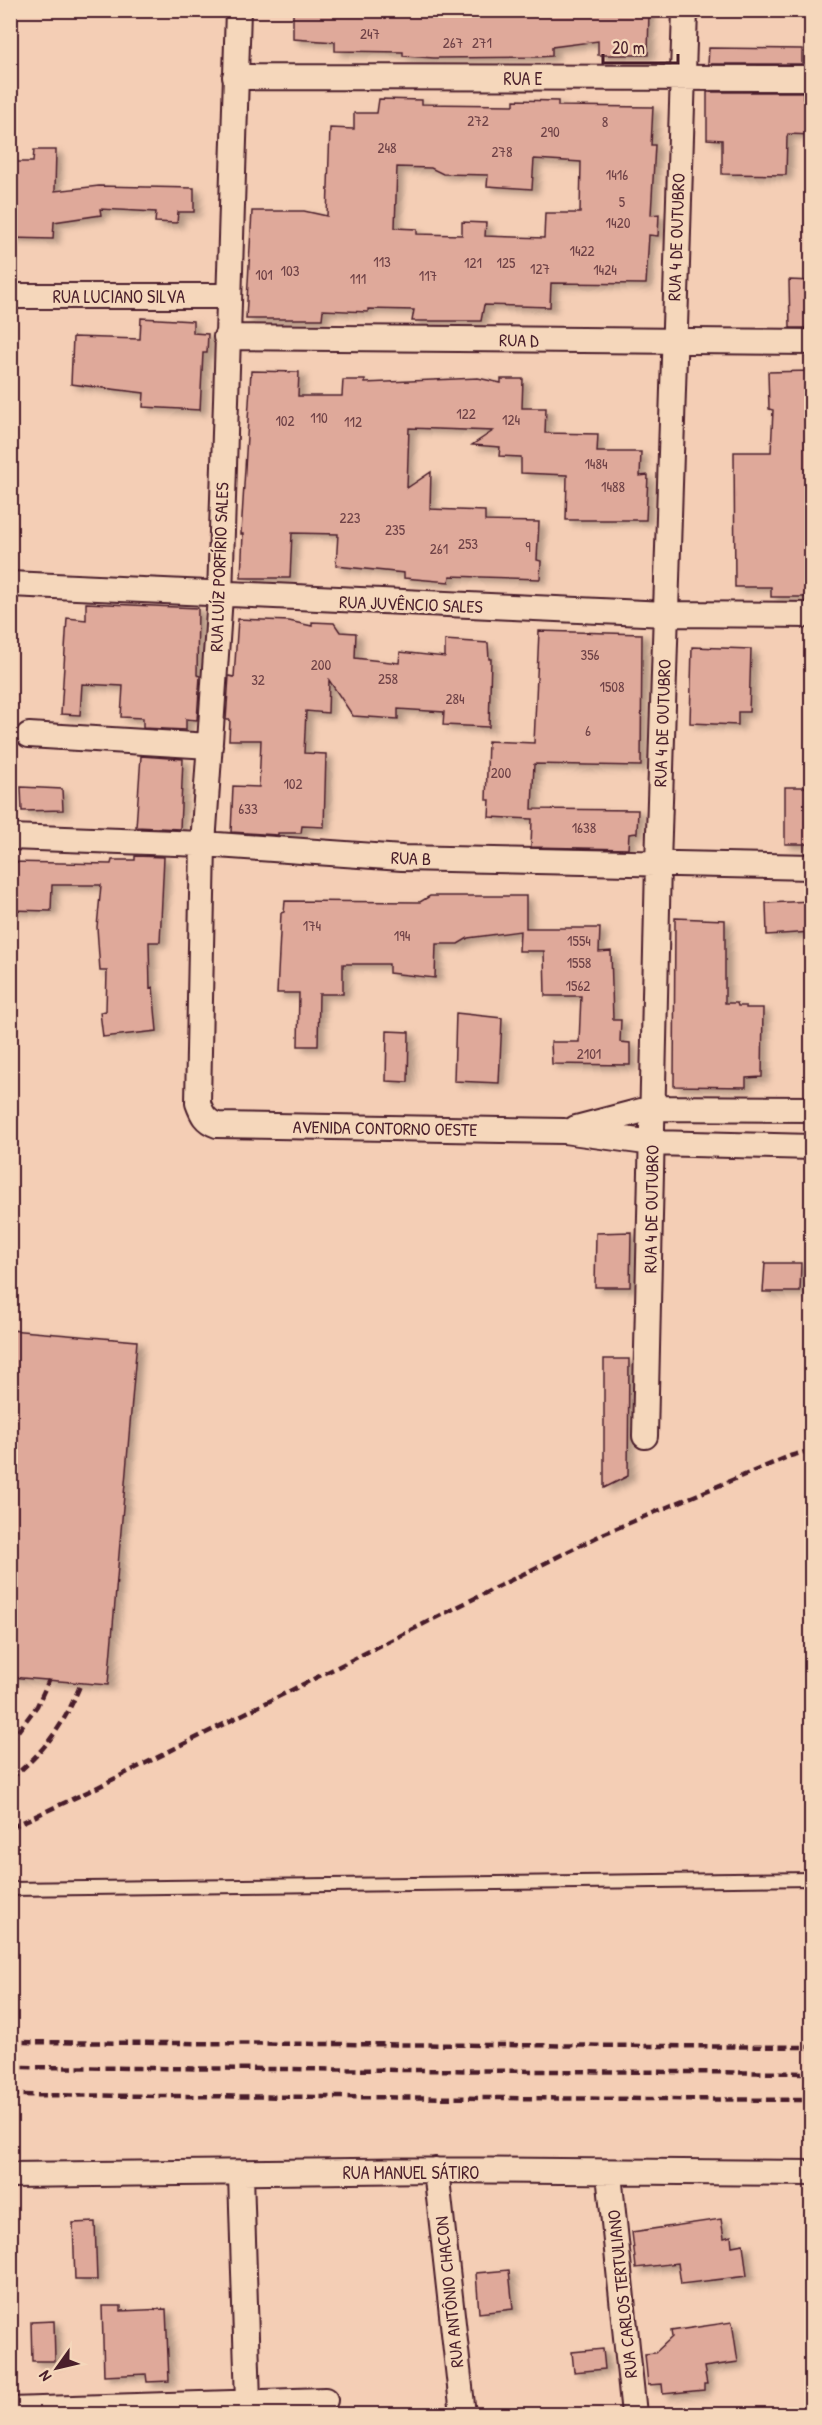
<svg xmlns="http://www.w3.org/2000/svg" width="822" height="2425" font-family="'Patrick Hand',sans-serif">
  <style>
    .building { fill: #dfa99a; stroke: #4a1f2b; stroke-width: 1.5; fill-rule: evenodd; filter: url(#shadow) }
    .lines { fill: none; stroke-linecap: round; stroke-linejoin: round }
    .service-casing { stroke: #4a1f2b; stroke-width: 16 }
    .minor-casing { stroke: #4a1f2b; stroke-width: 28 }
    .service { stroke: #f5d7bb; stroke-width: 12 }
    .minor { stroke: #f5d7bb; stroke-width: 24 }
    .rail { stroke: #4a1f2b; stroke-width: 4.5; stroke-dasharray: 9 4.5; stroke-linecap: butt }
    .labels { text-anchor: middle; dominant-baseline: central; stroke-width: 5; stroke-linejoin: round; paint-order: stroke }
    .number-label { font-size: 15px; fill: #6f4247 }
    .street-label { font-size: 18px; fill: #4a1f2b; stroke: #f5d7bb }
  </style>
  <defs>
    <filter id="shadow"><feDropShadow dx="6" dy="4" stdDeviation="3" flood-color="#0004"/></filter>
  </defs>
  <rect width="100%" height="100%" fill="#f4ceb5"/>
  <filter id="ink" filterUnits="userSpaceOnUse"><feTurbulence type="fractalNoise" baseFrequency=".0167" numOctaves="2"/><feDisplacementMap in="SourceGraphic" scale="12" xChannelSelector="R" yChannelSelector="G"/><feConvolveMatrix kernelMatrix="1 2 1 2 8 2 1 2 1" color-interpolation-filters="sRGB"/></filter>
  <g filter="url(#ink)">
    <path class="building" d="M 293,10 L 649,10 L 648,55 L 598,55 L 598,41 L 552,47 L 552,56 L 538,57 L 434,58 L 403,56 L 403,52 L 335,51 L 335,42 L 293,39 Z
      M 709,48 L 802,49 L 802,64 L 708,64 Z
      M 707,92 L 803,92 L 803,99 L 812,99 L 812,135 L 788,134 L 787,137 L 786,175 L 722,174 L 722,140 L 707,139 Z
      M 379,99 L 422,100 L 422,104 L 514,105 L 514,100 L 558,101 L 558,106 L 653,107 L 651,145 L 655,145 L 651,215 L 659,214 L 658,236 L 649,235 L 646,284 L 551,283 L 550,307 L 484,305 L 481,321 L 412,321 L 414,310 L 368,309 L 368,312 L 323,310 L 322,319 L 246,319 L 252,211 L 304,211 L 327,216 L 330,128 L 354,129 L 354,113 L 377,113 ZM 534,159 L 581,162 L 580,213 L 545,213 L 544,238 L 485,236 L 486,223 L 462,222 L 462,235 L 417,234 L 417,229 L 395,228 L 397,167 L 431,168 L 443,174 L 488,175 L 487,186 L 532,189 Z
      M 34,150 L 56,150 L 55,191 L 99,186 L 194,188 L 194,212 L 178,212 L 177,223 L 155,222 L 156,212 L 100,209 L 101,215 L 54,222 L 53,239 L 10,238 L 10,162 L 33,162 Z
      M 789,280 L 812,281 L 812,328 L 790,328 Z
      M 141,318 L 193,321 L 193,333 L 208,334 L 207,353 L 203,353 L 200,410 L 143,407 L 144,393 L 71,384 L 73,337 L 140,339 Z
      M 251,371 L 299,372 L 298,396 L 342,396 L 343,380 L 365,380 L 365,383 L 478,378 L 501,383 L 501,379 L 523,379 L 522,408 L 546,408 L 545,433 L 598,434 L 597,452 L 641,452 L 640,476 L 648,475 L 646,520 L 566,520 L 567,475 L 521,473 L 521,457 L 499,456 L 500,447 L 472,445 L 493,431 L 409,428 L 407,488 L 431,472 L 430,509 L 485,511 L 485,521 L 539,522 L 537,560 L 541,561 L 540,579 L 450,576 L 449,582 L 404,578 L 404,573 L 336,566 L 338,534 L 292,533 L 290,578 L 241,578 L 243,534 L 241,534 Z
      M 809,371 L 809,385 L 812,385 L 812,540 L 809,540 L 809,597 L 771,597 L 771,587 L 735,587 L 734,452 L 771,452 L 773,410 L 769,409 L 768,372 Z
      M 86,603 L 198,608 L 197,675 L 200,676 L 197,720 L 186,719 L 186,730 L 143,728 L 143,718 L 121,717 L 123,686 L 82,684 L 80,715 L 61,714 L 67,618 L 86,620 Z
      M 238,619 L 289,621 L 312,626 L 312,622 L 334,623 L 340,632 L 356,633 L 355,658 L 399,663 L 400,652 L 445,657 L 445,640 L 488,643 L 489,659 L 491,659 L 489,727 L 443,725 L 444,712 L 398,709 L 398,719 L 353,716 L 329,680 L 328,713 L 306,711 L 304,753 L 326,754 L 324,827 L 302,826 L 301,833 L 278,833 L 278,835 L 231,832 L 233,786 L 259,787 L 261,740 L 229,740 L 230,720 L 226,720 L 229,676 L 234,677 Z
      M 539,631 L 642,634 L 641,766 L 534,764 L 532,809 L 638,810 L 637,833 L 629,834 L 628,849 L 531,847 L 532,819 L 489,817 L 490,800 L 486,800 L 488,741 L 534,743 Z
      M 692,647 L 751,649 L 749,712 L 738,712 L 738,725 L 690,723 Z
      M 141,756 L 183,759 L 180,829 L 136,827 Z
      M 21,787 L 62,789 L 63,810 L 22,811 Z
      M 785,787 L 812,787 L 812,844 L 785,844 Z
      M 135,856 L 164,857 L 160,942 L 149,942 L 150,988 L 153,987 L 157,1031 L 103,1037 L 100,1012 L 106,1011 L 107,971 L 100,971 L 97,927 L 101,885 L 52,885 L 51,911 L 10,910 L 10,862 L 111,864 L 112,860 L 135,860 Z
      M 430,896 L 526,896 L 526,928 L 600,928 L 599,952 L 611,951 L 613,1020 L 621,1020 L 620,1042 L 630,1043 L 630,1065 L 552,1064 L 551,1042 L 579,1042 L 581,996 L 545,996 L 544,951 L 519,951 L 520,931 L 468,938 L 458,944 L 436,944 L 435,978 L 389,973 L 389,964 L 343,964 L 343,994 L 319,994 L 318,1046 L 298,1046 L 299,993 L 277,993 L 281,913 L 284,912 L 285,901 L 420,902 Z
      M 812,901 L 812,932 L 767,935 L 766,903 Z
      M 675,918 L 725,920 L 725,1003 L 737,1003 L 738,1006 L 746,1006 L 746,1008 L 763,1008 L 762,1077 L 746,1078 L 746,1087 L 674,1086 Z
      M 456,1013 L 502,1018 L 499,1083 L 454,1081 Z
      M 387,1031 L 409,1032 L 408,1082 L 386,1081 Z
      M 631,1232 L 630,1287 L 595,1287 L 596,1233 Z
      M 765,1263 L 801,1263 L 800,1292 L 763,1292 Z
      M 10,1330 L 137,1341 L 108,1685 L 10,1677 Z
      M 604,1359 L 629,1359 L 628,1476 L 604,1488 Z
      M 721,2219 L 724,2238 L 731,2236 L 732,2246 L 743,2244 L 747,2276 L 681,2284 L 678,2263 L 636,2268 L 632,2232 Z
      M 95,2222 L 97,2280 L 75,2280 L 73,2223 Z
      M 509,2270 L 513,2309 L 479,2313 L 476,2273 Z
      M 102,2306 L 121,2306 L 121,2311 L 166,2309 L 169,2381 L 147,2382 L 146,2374 L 104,2376 Z
      M 54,2321 L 55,2361 L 32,2361 L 31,2322 Z
      M 732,2322 L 738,2362 L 704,2367 L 707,2384 L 704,2384 L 704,2390 L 663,2394 L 662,2384 L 648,2385 L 645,2354 L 655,2353 L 672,2337 L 671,2331 Z
      M 603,2349 L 605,2369 L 574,2372 L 572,2352 Z"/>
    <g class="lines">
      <defs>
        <path id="service" d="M 10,1889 L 812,1879"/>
        <path id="minor" d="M 238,10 L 220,596 L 203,844 L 198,1103 C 202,1114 205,1121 217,1125 L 564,1131 L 653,1143 L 812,1147
          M 235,77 L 812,78
          M 10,296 L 227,296
          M 226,337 L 812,342
          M 10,584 L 666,614 L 812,615
          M 29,735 L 210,746
          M 10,837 L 203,844 L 402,858 L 812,867
          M 576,1128 L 652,1108 L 812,1109
          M 645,1436 L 658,864 L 685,10
          M 436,2170 L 463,2414
          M 609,2174 L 634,2414
          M 10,2175 L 436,2170 L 812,2173
          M 241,2175 L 248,2402
          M 10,2410 L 325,2400"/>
      </defs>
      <use href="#service" class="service-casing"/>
      <use href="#minor" class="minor-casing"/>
      <use href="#service" class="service"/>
      <use href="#minor" class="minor"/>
      <path class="rail" d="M 10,1742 L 37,1706 L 49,1680
        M 10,1779 C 44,1753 66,1722 81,1683
        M 10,1828 L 96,1788 L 605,1533 L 790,1456 L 812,1450
        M 10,2042 L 812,2047
        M 10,2067 L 812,2073
        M 10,2095 L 812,2100"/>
    </g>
  </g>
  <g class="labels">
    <g class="number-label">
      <text x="370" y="33">247</text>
      <text x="453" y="42">267</text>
      <text x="482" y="42">271</text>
      <text x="478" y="120">272</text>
      <text x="605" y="121">8</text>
      <text x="550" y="131">290</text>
      <text x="387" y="147">248</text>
      <text x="502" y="151">278</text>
      <text x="617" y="174">1416</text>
      <text x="622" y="201">5</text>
      <text x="618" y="222">1420</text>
      <text x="582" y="250">1422</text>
      <text x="382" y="261">113</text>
      <text x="473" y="262">121</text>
      <text x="506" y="262">125</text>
      <text x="540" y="268">127</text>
      <text x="605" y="269">1424</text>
      <text x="290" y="270">103</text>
      <text x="264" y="274">101</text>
      <text x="428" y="275">117</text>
      <text x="358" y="278">111</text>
      <text x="466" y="413">122</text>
      <text x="319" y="417">110</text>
      <text x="511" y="419">124</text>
      <text x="285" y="420">102</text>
      <text x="353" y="421">112</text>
      <text x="596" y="463">1484</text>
      <text x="613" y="486">1488</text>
      <text x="350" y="517">223</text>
      <text x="395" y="529">235</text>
      <text x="468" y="543">253</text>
      <text x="528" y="546">9</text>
      <text x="439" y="548">261</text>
      <text x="590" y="654">356</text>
      <text x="321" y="664">200</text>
      <text x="388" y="678">258</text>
      <text x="258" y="679">32</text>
      <text x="612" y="686">1508</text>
      <text x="455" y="698">284</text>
      <text x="588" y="730">6</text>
      <text x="501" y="772">200</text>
      <text x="293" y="783">102</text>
      <text x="248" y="808">633</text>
      <text x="584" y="827">1638</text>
      <text x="312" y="925">174</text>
      <text x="402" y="935">194</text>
      <text x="579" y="940">1554</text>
      <text x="579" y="962">1558</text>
      <text x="578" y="985">1562</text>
      <text x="589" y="1053">2101</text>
    </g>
    <g class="street-label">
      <text x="523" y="78">RUA E</text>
      <text transform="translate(676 237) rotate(-88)">RUA 4 DE OUTUBRO</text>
      <text x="119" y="296">RUA LUCIANO SILVA</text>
      <text transform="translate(519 340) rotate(1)">RUA D</text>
      <text transform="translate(219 567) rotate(-88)">RUA LUÍZ PORFÍRIO SALES</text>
      <text transform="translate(411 604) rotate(2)">RUA JUVÊNCIO SALES</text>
      <text transform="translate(662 723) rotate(-88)">RUA 4 DE OUTUBRO</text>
      <text transform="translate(411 858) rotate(2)">RUA B</text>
      <text transform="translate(385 1128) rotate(1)">AVENIDA CONTORNO OESTE</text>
      <text transform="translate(651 1209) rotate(-89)">RUA 4 DE OUTUBRO</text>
      <text x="411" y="2172">RUA MANUEL SÁTIRO</text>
      <text transform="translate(449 2292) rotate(-96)">RUA ANTÔNIO CHACON</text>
      <text transform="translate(622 2294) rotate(-96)">RUA CARLOS TERTULIANO</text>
    </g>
  </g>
  <rect width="822" height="2425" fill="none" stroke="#f5d7bb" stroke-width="36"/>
  <rect x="18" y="18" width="786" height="2389" fill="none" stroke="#4a1f2b" stroke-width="2" filter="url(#ink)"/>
  <g transform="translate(57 2368) rotate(236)" stroke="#f5d7bb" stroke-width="4.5" paint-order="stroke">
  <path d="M0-4.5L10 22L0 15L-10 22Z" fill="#4a1f2b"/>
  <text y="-9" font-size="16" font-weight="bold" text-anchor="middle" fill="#4a1f2b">N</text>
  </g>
  <path d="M603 54v9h75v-9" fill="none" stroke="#4a1f2b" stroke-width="3"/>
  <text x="612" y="54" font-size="18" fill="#4a1f2b" stroke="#f5d7bb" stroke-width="4.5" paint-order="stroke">20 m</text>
</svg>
